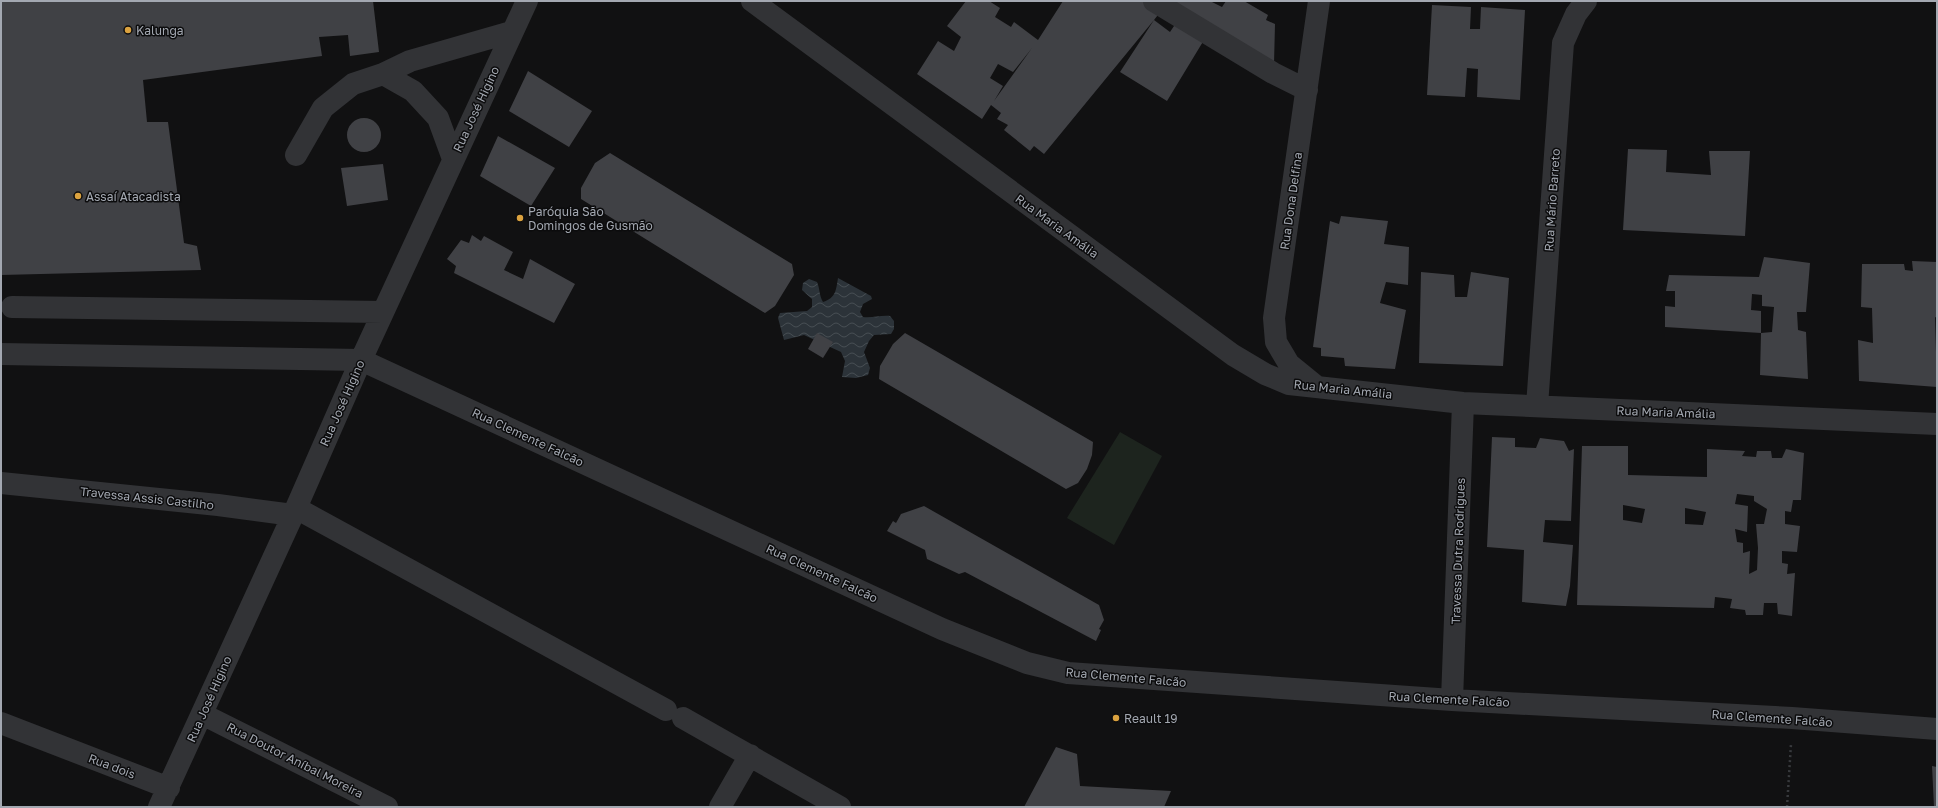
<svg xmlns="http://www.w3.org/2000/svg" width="1938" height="808" font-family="'Golos Text',sans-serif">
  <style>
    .green { fill: #1d241e }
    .water { fill: url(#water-waves) }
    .building { fill: #404145; fill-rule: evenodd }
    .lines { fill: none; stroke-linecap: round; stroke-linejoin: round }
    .path { stroke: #383a3d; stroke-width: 2.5; stroke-dasharray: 2 3; stroke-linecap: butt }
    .minor { stroke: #323336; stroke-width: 22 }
    .poi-dot { fill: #dba23f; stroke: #0c0c0d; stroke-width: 1.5 }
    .labels { text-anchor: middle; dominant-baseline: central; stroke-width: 3; stroke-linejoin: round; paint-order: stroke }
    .poi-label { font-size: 12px; fill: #a3a8b1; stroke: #0c0c0d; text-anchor: start }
    .street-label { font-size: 12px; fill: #a3a8b1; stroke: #0c0c0d }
  </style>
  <defs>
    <pattern id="water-waves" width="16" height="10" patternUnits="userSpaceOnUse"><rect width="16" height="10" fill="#2c3339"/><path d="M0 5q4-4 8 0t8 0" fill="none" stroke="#474e53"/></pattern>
  </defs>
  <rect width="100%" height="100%" fill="#111112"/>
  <path class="green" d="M 1120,432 L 1162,456 L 1114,545 L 1067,518 Z"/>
  <path class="water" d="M 838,278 L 871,296 L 872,299 L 863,304 L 860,312 L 863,317 C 873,318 881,315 890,316 L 894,321 L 894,329 L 891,334 L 874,335 L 869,341 L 864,352 L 870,368 L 868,375 L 856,378 L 842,377 L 845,361 L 841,352 L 804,335 L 784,340 L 778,318 L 780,313 L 807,311 L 812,307 L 812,299 L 802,290 L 803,283 L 809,279 L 817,282 C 820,289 819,295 823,302 C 836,298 836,290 838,278 Z"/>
  <path class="building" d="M 1,1 L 373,1 L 379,52 L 350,56 L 348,35 L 319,37 L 322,56 L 143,80 L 147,122 L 168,122 L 184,243 L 197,246 L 201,270 L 1,275 Z
    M 966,1 L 989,1 L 1000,8 L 995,17 L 1011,27 L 1014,22 L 1038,40 L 1063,1 L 1145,1 L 1161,11 L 1154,20 L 1170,32 L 1176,23 L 1204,40 L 1167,101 L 1120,72 L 1154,20 L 1044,154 L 1034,146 L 1030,151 L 1004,130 L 1008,125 L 997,119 L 1001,113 L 991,105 L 982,119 L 917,74 L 938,41 L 954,51 L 961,37 L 947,26 ZM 1032,48 L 994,101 L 1003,86 L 990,78 L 998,64 L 1013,72 Z
    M 1163,1 L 1210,1 L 1222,7 L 1226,1 L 1244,1 L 1268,15 L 1266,20 L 1275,24 L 1274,64 Z
    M 1432,5 L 1471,7 L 1470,29 L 1480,29 L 1481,7 L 1525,10 L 1520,100 L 1477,97 L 1478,69 L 1467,68 L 1465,97 L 1427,95 Z
    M 528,71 L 592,111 L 569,147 L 509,111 Z
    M347 135a17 17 0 1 1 34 0a17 17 0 1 1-34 0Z
    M 498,136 L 555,168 L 531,206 L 480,176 Z
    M 1628,149 L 1667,150 L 1666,172 L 1711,175 L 1709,151 L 1750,151 L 1745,236 L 1623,230 Z
    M 610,153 L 792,264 L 794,275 L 775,306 L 765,313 L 581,199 L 581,188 L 595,163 Z
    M 383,164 L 388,200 L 347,206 L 341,168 Z
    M 1341,216 L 1388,221 L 1384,244 L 1409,247 L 1408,285 L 1386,282 L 1380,303 L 1406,310 L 1395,369 L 1345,366 L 1344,358 L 1321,356 L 1321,348 L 1313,347 L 1330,221 L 1339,224 Z
    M 472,235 L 481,241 L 484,236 L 513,252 L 504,270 L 523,279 L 530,259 L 575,284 L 554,323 L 454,273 L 456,266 L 447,259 L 461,240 L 469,243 Z
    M 1764,257 L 1810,263 L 1806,312 L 1797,312 L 1798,330 L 1806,332 L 1808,379 L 1760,375 L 1761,333 L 1665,327 L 1665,306 L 1675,307 L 1675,291 L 1666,291 L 1669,275 L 1759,277 ZM 1752,294 L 1762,295 L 1762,306 L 1774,307 L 1772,332 L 1761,333 L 1761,311 L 1751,310 Z
    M 1912,261 L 1937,262 L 1937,318 L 1935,317 L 1937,387 L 1859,381 L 1858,340 L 1873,343 L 1872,308 L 1861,307 L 1862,264 L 1904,264 L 1905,270 L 1913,271 Z
    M 1421,272 L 1454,275 L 1455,297 L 1467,297 L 1471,272 L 1509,278 L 1503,366 L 1419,363 Z
    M 817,333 L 833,342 L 823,358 L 808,349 Z
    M 905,333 L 1093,442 L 1092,455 L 1087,469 L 1078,483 L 1066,489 L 879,379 L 880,366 L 893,344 Z
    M 1492,437 L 1515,438 L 1515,447 L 1536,448 L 1540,438 L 1564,441 L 1569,451 L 1574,449 L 1571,521 L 1545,520 L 1543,542 L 1573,545 L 1570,586 L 1566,606 L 1522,602 L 1524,550 L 1487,547 Z
    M 1582,446 L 1628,446 L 1628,475 L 1707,477 L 1707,449 L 1745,451 L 1742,456 L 1756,457 L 1757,451 L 1771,451 L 1772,458 L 1782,458 L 1786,449 L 1804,453 L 1801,500 L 1793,500 L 1791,512 L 1785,511 L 1785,524 L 1800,526 L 1797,552 L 1782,551 L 1782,563 L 1788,564 L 1787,574 L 1795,573 L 1792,616 L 1778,614 L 1777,603 L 1764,603 L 1763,615 L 1746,615 L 1745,610 L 1730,608 L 1732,599 L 1715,597 L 1714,608 L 1577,605 ZM 1737,494 L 1754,496 L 1754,501 L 1767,509 L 1764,524 L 1756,524 L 1758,548 L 1757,570 L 1749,574 L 1750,551 L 1743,553 L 1743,543 L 1737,542 L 1735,529 L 1747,532 L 1748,506 L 1735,504 ZM 1623,505 L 1645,509 L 1642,523 L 1623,520 ZM 1685,508 L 1706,512 L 1703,525 L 1685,524 Z
    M 924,506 L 1099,605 L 1104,620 L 1099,629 L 1101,630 L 1096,641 L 965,572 L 959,574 L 927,559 L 925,550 L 887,531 L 893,521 L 896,523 L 901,514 Z
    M 1056,747 L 1077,754 L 1080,786 L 1171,791 L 1164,807 L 1024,807 Z
    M 1932,766 L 1937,767 L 1937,807 L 1934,807 Z"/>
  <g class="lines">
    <path class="path" d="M 1787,807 L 1791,744"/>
    <path class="minor" d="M 752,1 L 1233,355 L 1265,374 L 1289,384 L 1463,403 L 1937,424
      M 1154,1 L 1273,73 L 1307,90
      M 383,74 L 413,91 L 438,118 L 453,159
      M 296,155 L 323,108 L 353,84 L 383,74 L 410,61 L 511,32
      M 12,307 L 383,312
      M 1,354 L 361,360 L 942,629 L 1027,663 L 1068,673 L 1452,700 L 1792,718 L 1937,729
      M 1316,386 L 1289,364 L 1276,342 L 1274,318 L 1319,1
      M 1537,406 L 1563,43 L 1576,14 L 1586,1
      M 1,483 L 218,505 L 293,515
      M 296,508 L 666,710
      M 1452,700 L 1463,403
      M 202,714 L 387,807
      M 683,718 L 840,807
      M 1,723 L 169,788
      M 159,807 L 293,515 L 361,360 L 527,1
      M 720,807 L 750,755"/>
  </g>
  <g class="poi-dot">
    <circle cx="128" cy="30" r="4"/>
    <circle cx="78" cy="196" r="4"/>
    <circle cx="520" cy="218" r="4"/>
    <circle cx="1116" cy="718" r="4"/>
  </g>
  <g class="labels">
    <g class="poi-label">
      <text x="136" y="30">Kalunga</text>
      <text x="86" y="196">Assaí Atacadista</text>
      <text x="528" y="211">Paróquia São<tspan x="528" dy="14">Domingos de Gusmão</tspan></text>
      <text x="1124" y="718">Reault 19</text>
    </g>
    <g class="street-label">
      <text transform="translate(476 109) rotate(-65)">Rua José Higino</text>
      <text transform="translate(1552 200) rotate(-86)">Rua Mário Barreto</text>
      <text transform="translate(1291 201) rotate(-82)">Rua Dona Delfina</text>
      <text transform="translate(1057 226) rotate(36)">Rua Maria Amália</text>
      <text transform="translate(1343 389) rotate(6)">Rua Maria Amália</text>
      <text transform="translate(342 403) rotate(-66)">Rua José Higino</text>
      <text transform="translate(1666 412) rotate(2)">Rua Maria Amália</text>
      <text transform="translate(528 437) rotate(25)">Rua Clemente Falcão</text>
      <text transform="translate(147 498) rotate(6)">Travessa Assis Castilho</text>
      <text transform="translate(1458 551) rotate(-88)">Travessa Dutra Rodrigues</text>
      <text transform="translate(822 573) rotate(25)">Rua Clemente Falcão</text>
      <text transform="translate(1126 677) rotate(5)">Rua Clemente Falcão</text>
      <text transform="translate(209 699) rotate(-66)">Rua José Higino</text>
      <text transform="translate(1449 699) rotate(3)">Rua Clemente Falcão</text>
      <text transform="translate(1772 718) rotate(4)">Rua Clemente Falcão</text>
      <text transform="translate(295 760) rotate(27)">Rua Doutor Aníbal Moreira</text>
      <text transform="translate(112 766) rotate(21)">Rua dois</text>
    </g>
  </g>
  <rect width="1938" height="808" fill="none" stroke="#a3a8b1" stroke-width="4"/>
</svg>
